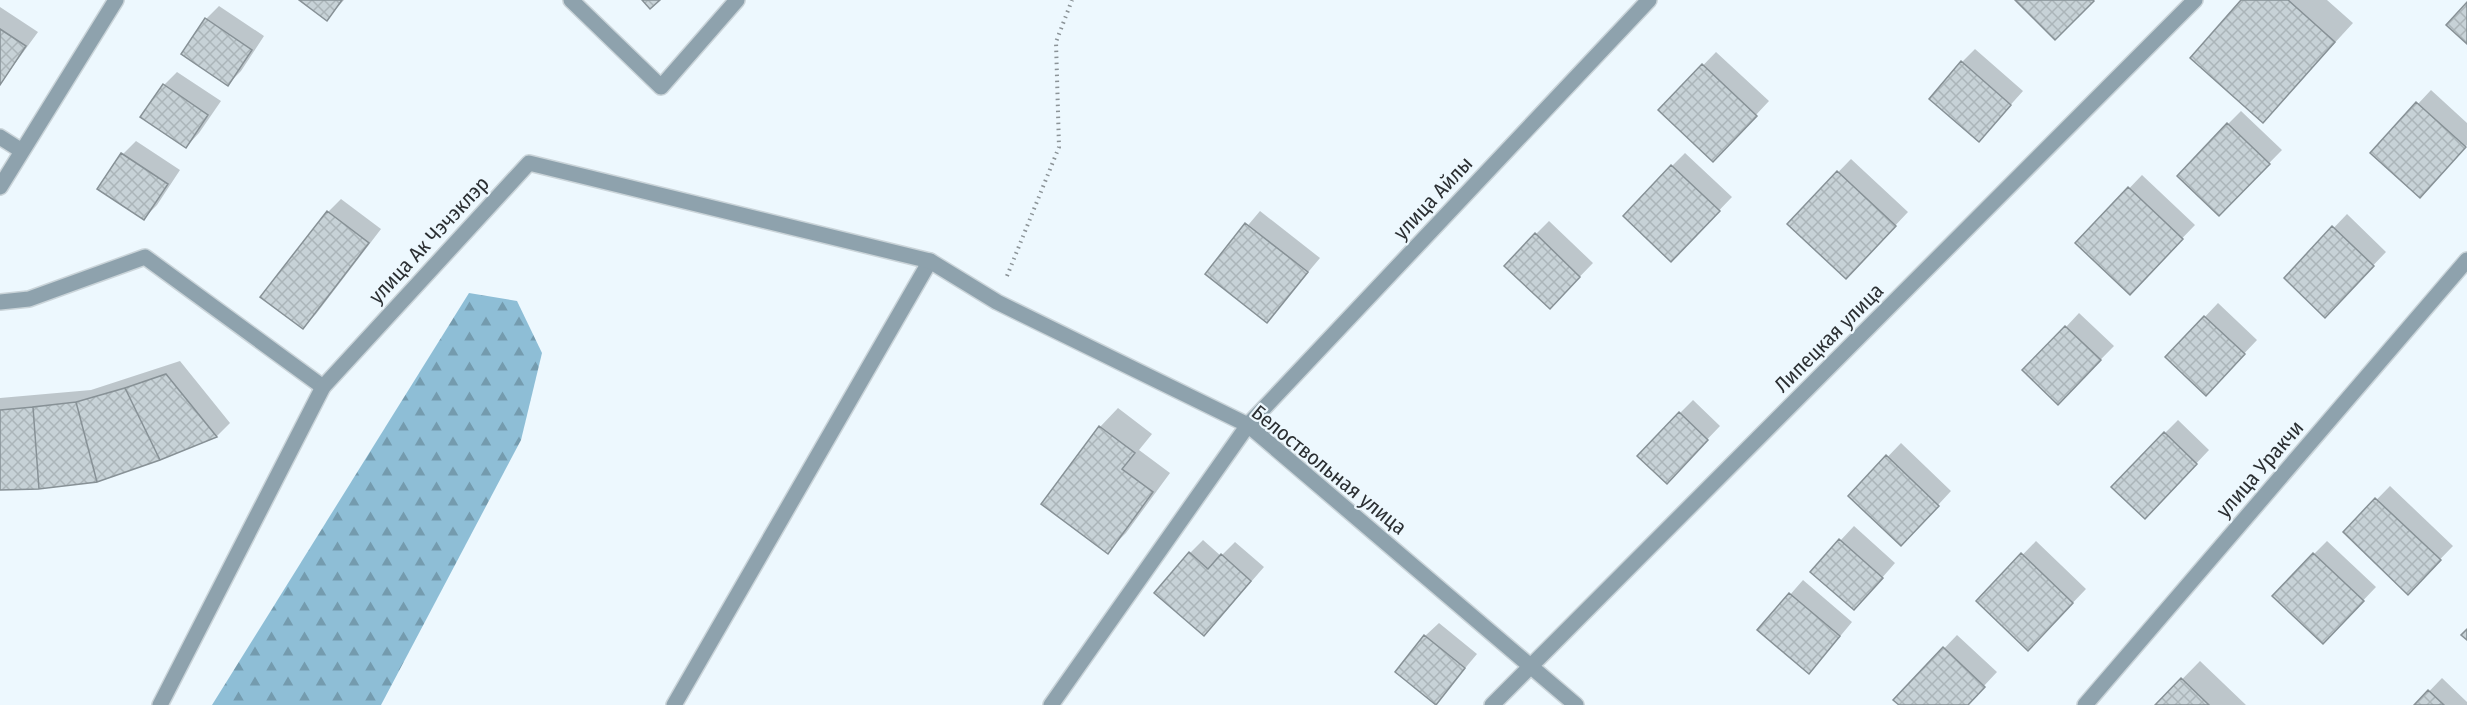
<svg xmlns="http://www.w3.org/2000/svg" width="2467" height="705" font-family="'Fira Sans Condensed',sans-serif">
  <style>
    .forest { fill: url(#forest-firs) }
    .shadow { fill: #0003 }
    .building { fill: url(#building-cross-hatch); stroke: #879196; stroke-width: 1.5 }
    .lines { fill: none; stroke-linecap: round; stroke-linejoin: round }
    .lane-casing { stroke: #cad4d9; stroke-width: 18 }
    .street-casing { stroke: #cad4d9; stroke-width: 18 }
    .path { stroke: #8b9397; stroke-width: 4; stroke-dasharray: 1.5 4.5; stroke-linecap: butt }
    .lane { stroke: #8ea2ad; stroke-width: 15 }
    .street { stroke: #8ea2ad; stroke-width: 15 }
    .labels { text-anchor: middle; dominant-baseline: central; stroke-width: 4.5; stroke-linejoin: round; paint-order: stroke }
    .street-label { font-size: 21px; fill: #2b2f32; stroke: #edf8fe }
  </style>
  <defs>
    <pattern id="forest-firs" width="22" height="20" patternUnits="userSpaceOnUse" patternTransform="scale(1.5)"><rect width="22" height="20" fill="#8ebed6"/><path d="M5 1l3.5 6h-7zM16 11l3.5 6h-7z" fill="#749bae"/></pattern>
    <pattern id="building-cross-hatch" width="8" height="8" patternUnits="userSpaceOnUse" patternTransform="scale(1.5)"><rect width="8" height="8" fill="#c7d2d7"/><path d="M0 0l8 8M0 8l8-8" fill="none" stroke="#abb5b9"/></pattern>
  </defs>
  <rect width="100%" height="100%" fill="#edf8fe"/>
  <path class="forest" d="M 469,293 L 517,301 L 542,353 L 521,440 L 381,705 L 212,705 Z"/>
  <path class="shadow" d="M 301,0 L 344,0 L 327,19 Z
    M 2243,0 L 2327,0 L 2353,23 L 2263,121 Z
    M 219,6 L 264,36 L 241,71 L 228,84 L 206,19 Z
    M 0,7 L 38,32 L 0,84 Z
    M 1975,49 L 2023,91 L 1979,140 L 1962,62 Z
    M 1716,52 L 1769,101 L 1726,147 L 1660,110 Z
    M 177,72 L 221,101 L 199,133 L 186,147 L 164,85 Z
    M 2431,90 L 2467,123 L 2467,145 L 2433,183 L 2372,153 Z
    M 2241,111 L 2282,150 L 2232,201 L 2228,124 Z
    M 136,141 L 180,170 L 157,205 L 144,218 L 123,154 Z
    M 1685,153 L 1732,197 L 1684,247 L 1672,166 Z
    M 1851,159 L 1908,212 L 1859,264 L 1789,223 Z
    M 2142,175 L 2195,225 L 2143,279 L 2077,243 Z
    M 341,199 L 381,229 L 316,314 L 303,327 L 328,212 Z
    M 1260,211 L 1320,258 L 1267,321 L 1207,274 Z
    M 2347,214 L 2386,252 L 2338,302 L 2286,278 Z
    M 1549,221 L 1593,263 L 1563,294 L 1536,234 Z
    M 2218,303 L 2257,340 L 2219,380 L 2167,357 Z
    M 2079,313 L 2114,346 L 2058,403 L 2066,327 Z
    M 180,361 L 230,423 L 217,436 L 97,481 L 0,488 L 0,398 L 91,390 Z
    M 1693,400 L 1720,426 L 1680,468 L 1680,413 Z
    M 1118,408 L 1152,434 L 1139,450 L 1170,473 L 1126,533 L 1107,552 L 1043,504 L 1100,427 Z
    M 2178,420 L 2209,450 L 2158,504 L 2165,433 Z
    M 1901,443 L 1951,491 L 1914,531 L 1850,496 Z
    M 2390,486 L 2453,546 L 2421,579 L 2345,532 Z
    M 1854,526 L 1895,563 L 1867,595 L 1812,571 Z
    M 1203,540 L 1221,556 L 1235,542 L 1264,567 L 1217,621 L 1190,553 Z
    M 2036,541 L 2086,589 L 2042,635 L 1978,601 Z
    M 2327,541 L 2376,587 L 2336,629 L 2314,554 Z
    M 1803,580 L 1852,622 L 1822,658 L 1759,630 Z
    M 1439,623 L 1477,654 L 1436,703 L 1425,636 Z
    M 1957,635 L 1997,672 L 1966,705 L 1901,705 L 1895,700 Z
    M 2200,661 L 2246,705 L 2157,705 Z
    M 2442,678 L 2467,702 L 2467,705 L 2416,705 Z"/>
  <path class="building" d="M 299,0 L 342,0 L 327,21 Z
    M 642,0 L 660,0 L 650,9 Z
    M 2015,0 L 2093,0 L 2094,1 L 2055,40 Z
    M 2241,0 L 2288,0 L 2335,42 L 2263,123 L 2190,58 Z
    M 2467,2 L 2467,44 L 2446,25 Z
    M 205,18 L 252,50 L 228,86 L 181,54 Z
    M 0,29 L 26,46 L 0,85 Z
    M 1961,61 L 2011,105 L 1979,142 L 1929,99 Z
    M 1702,64 L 1757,116 L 1713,162 L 1658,110 Z
    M 163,84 L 208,115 L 186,148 L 140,117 Z
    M 2416,102 L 2466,147 L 2420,198 L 2370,153 Z
    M 2227,123 L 2270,164 L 2219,216 L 2177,176 Z
    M 121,153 L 168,184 L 144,220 L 97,189 Z
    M 1671,165 L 1720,211 L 1671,262 L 1623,216 Z
    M 1837,171 L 1896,226 L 1846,279 L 1787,224 Z
    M 2128,187 L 2183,239 L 2130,295 L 2075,243 Z
    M 327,211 L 369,243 L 303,329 L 260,297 Z
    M 1245,223 L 1308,272 L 1267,323 L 1205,274 Z
    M 2332,226 L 2374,266 L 2325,318 L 2284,278 Z
    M 1535,233 L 1580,277 L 1550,309 L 1504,266 Z
    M 2204,316 L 2245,354 L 2206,396 L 2165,357 Z
    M 2065,326 L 2101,360 L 2058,405 L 2022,370 Z
    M 166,374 L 217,437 L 160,460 L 125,388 Z
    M 125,388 L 160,460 L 97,482 L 76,402 Z
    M 76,402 L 97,482 L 39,489 L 33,407 Z
    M 33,407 L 39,489 L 0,490 L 0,410 Z
    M 1679,412 L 1708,440 L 1667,484 L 1637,456 Z
    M 1099,426 L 1135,453 L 1122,469 L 1153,492 L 1108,554 L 1041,504 Z
    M 2164,432 L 2197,464 L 2145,519 L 2111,487 Z
    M 1886,455 L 1939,506 L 1901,546 L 1848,496 Z
    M 2375,498 L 2441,560 L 2408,595 L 2343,532 Z
    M 1839,539 L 1883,578 L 1854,610 L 1810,572 Z
    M 1189,552 L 1208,569 L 1221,554 L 1251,581 L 1204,636 L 1154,593 Z
    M 2021,553 L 2073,603 L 2028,651 L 1976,601 Z
    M 2313,553 L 2364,601 L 2323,644 L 2272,596 Z
    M 1789,593 L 1840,636 L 1809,674 L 1757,630 Z
    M 2467,629 L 2467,640 L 2461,635 Z
    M 1424,635 L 1465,668 L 1436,705 L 1395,672 Z
    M 1943,647 L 1985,687 L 1968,705 L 1899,705 L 1893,700 Z
    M 2181,678 L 2209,705 L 2155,705 Z
    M 2428,690 L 2444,705 L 2414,705 Z"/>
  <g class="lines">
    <defs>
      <path id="lane" d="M 0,302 L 29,299 L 145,257 L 323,387
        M 674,705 L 930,261"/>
      <path id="street" d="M 571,0 L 661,87 L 737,0
        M 0,137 L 22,151
        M 0,187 L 116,0
        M 160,705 L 323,387 L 529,163 L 930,261 L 997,302 L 1248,425 L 1576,705
        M 1051,705 L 1248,425 L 1649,0
        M 1492,705 L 2195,0
        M 2085,705 L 2467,260"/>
    </defs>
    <use href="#lane" class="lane-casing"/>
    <use href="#street" class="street-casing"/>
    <path class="path" d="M 1007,276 L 1059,147 L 1056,42 L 1072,0"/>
    <use href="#lane" class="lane"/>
    <use href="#street" class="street"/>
  </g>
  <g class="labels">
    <g class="street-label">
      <text transform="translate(1433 198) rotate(-47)">улица Айлы</text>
      <text transform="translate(429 240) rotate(-47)">улица Ак Чэчэклэр</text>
      <text transform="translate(1829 338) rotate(-45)">Липецкая улица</text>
      <text transform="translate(2260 469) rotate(-49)">улица Уракчи</text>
      <text transform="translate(1329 470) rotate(39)">Белоствольная улица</text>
    </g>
  </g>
</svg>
